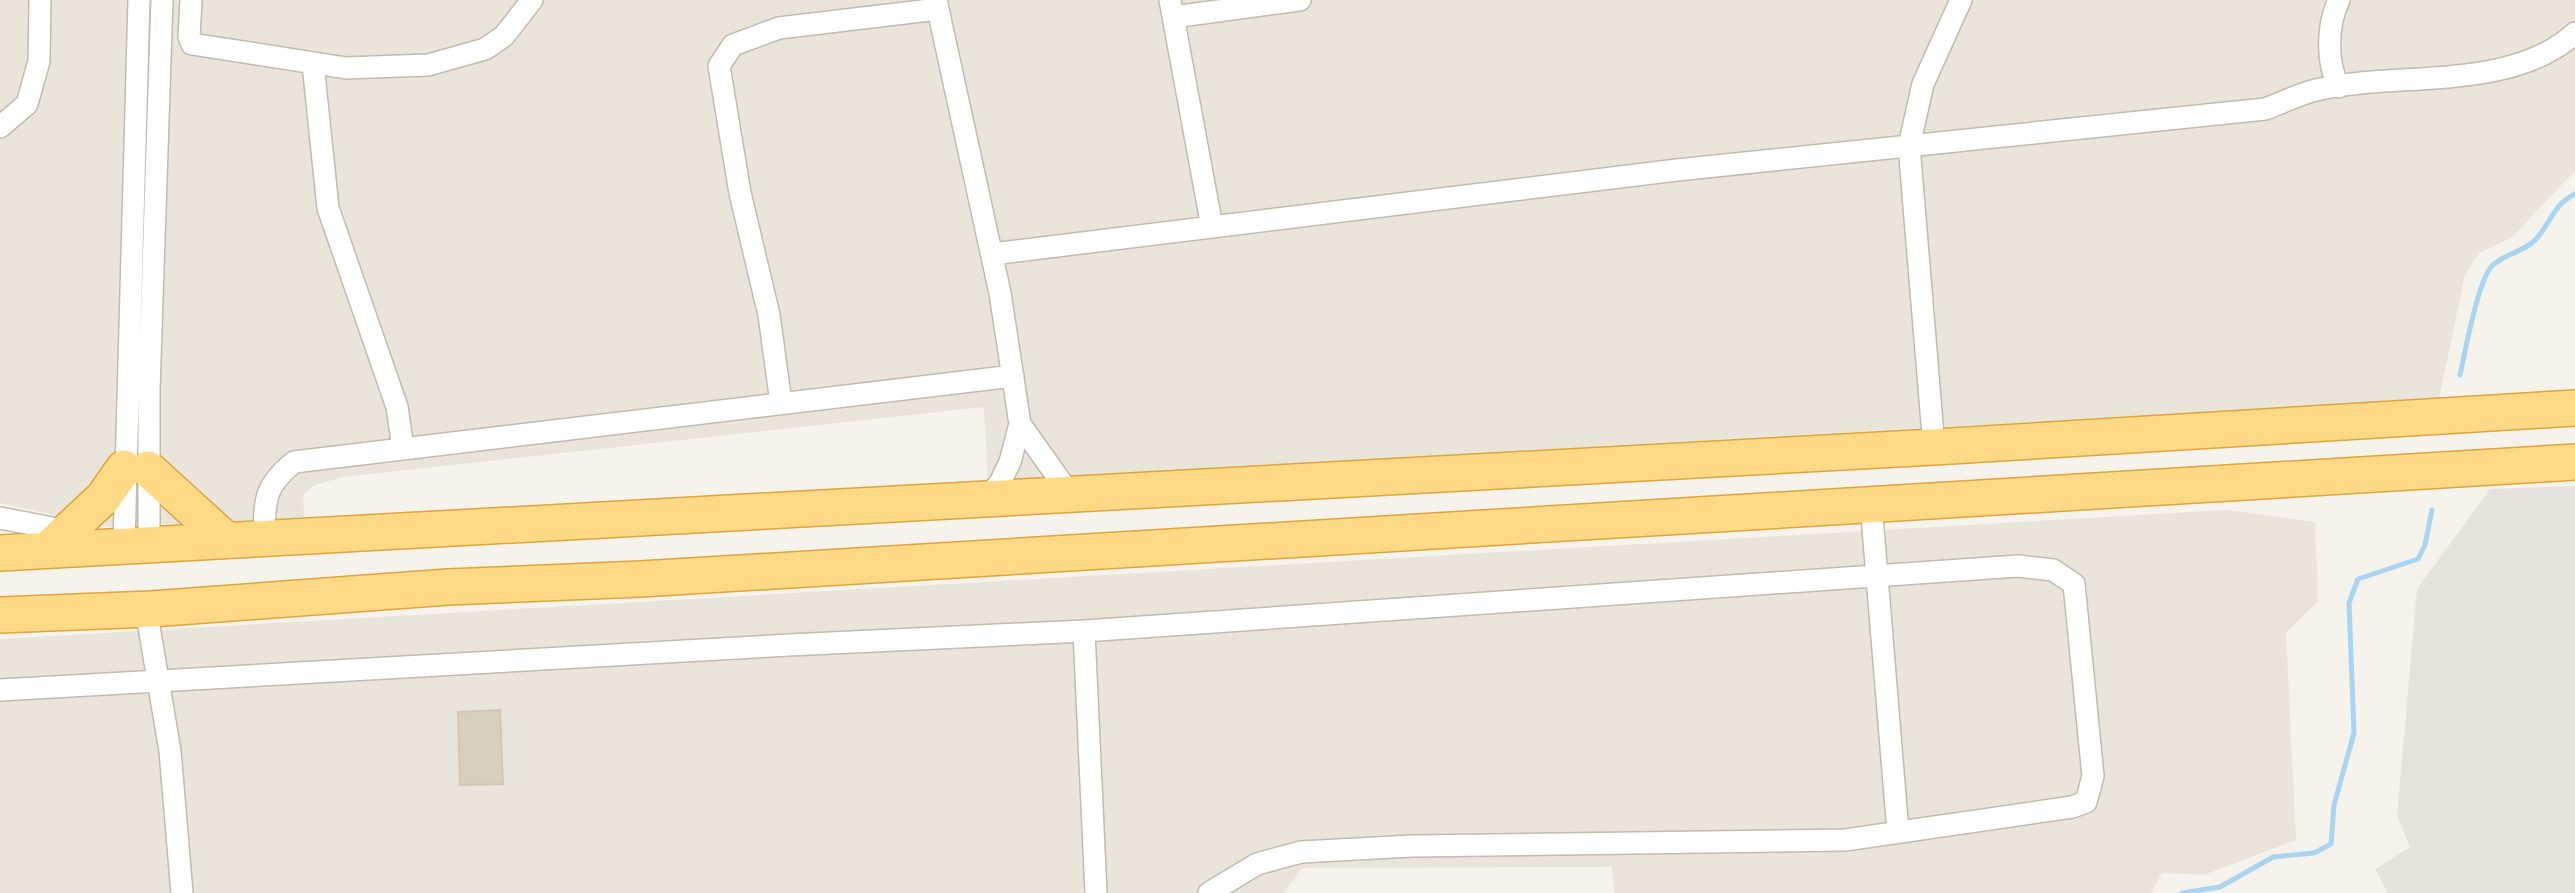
<svg xmlns="http://www.w3.org/2000/svg" width="2575" height="893" font-family="'IBM Plex Sans',sans-serif">
  <style>
    .residential { fill: #eae5da }
    .industrial { fill: #e6e2dd }
    .lines { fill: none; stroke-linecap: round; stroke-linejoin: round }
    .stream { stroke: #a9d4f2; stroke-width: 5 }
    .building { fill: #d8cfc1; stroke: #d3c7b4; stroke-width: 2 }
    .minor-casing { stroke: #c2bbae; stroke-width: 24 }
    .trunk-casing { stroke: #e0a43c; stroke-width: 38 }
    .minor { stroke: #fff; stroke-width: 21 }
    .trunk { stroke: #ffd985; stroke-width: 35 }
  </style>
  <rect width="100%" height="100%" fill="#f6f3ec"/>
  <path class="residential" d="M 0,0 L 2575,0 L 2575,171 L 2511,238 L 2479,253 L 2465,275 L 2439,399 L 988,481 L 984,407 L 343,477 L 315,485 L 303,495 L 304,518 L 109,527 L 0,503 Z
    M 2227,510 L 2315,522 L 2318,601 L 2286,633 L 2296,840 L 2204,875 L 2162,873 L 2151,893 L 1614,893 L 1612,867 L 1302,868 L 1284,893 L 0,893 L 0,639 Z"/>
  <path class="industrial" d="M 2575,486 L 2575,893 L 2388,893 L 2375,869 L 2410,847 L 2397,816 L 2417,589 L 2490,489 Z"/>
  <g class="lines">
    <path class="stream" d="M 2460,375 C 2465,353 2478,280 2492,266 C 2505,253 2525,252 2537,238 C 2551,222 2554,204 2575,194
      M 2182,893 L 2220,887 L 2273,857 L 2314,853 L 2331,844 L 2334,805 L 2354,733 L 2349,603 L 2358,579 L 2418,559 L 2425,545 L 2432,510"/>
  </g>
  <path class="building" d="M 500,710 L 503,784 L 460,785 L 458,712 Z"/>
  <g class="lines">
    <defs>
      <path id="minor" d="M 191,0 L 189,37 L 192,44 L 346,68 L 428,65 L 485,49 L 504,36 L 532,0
        M 936,0 L 1000,293 L 1020,424 L 1010,462 L 1000,483 L 987,497
        M 1170,0 L 1212,227
        M 2339,0 C 2327,25 2326,63 2339,87
        M 1173,17 L 1300,0
        M 313,64 L 328,208 L 397,407 L 403,448
        M 0,127 L 27,104 L 39,61 L 40,0
        M 992,254 L 1677,170 L 2265,109 C 2282,103 2299,94 2316,90 C 2396,71 2511,92 2575,33
        M 781,403 L 769,315 L 740,193 L 719,66 L 733,45 L 779,28 L 938,9
        M 1020,424 L 1069,493
        M 1934,447 L 1909,146 L 1923,84 L 1961,0
        M 1871,504 L 1898,832
        M 0,518 L 68,531
        M 264,538 C 265,501 263,487 294,462 L 1013,376
        M 149,543 L 149,390 L 162,0
        M 124,544 L 139,0
        M 146,609 L 170,751 L 182,893
        M 1084,631 L 1096,893
        M 0,690 L 789,645 L 1084,631 L 2018,566 L 2053,570 L 2074,584 L 2093,776 L 2086,802 L 2072,807 L 1845,840 L 1412,846 L 1301,852 L 1257,864 L 1209,893"/>
      <path id="trunk" d="M 148,469 L 226,540
        M 47,550 L 103,498 L 124,468
        M 0,553 L 1934,447 L 2575,408
        M 0,615 L 151,609 L 448,587 L 641,579 L 2575,462"/>
    </defs>
    <use href="#minor" class="minor-casing"/>
    <use href="#trunk" class="trunk-casing"/>
    <use href="#minor" class="minor"/>
    <use href="#trunk" class="trunk"/>
  </g>
</svg>
